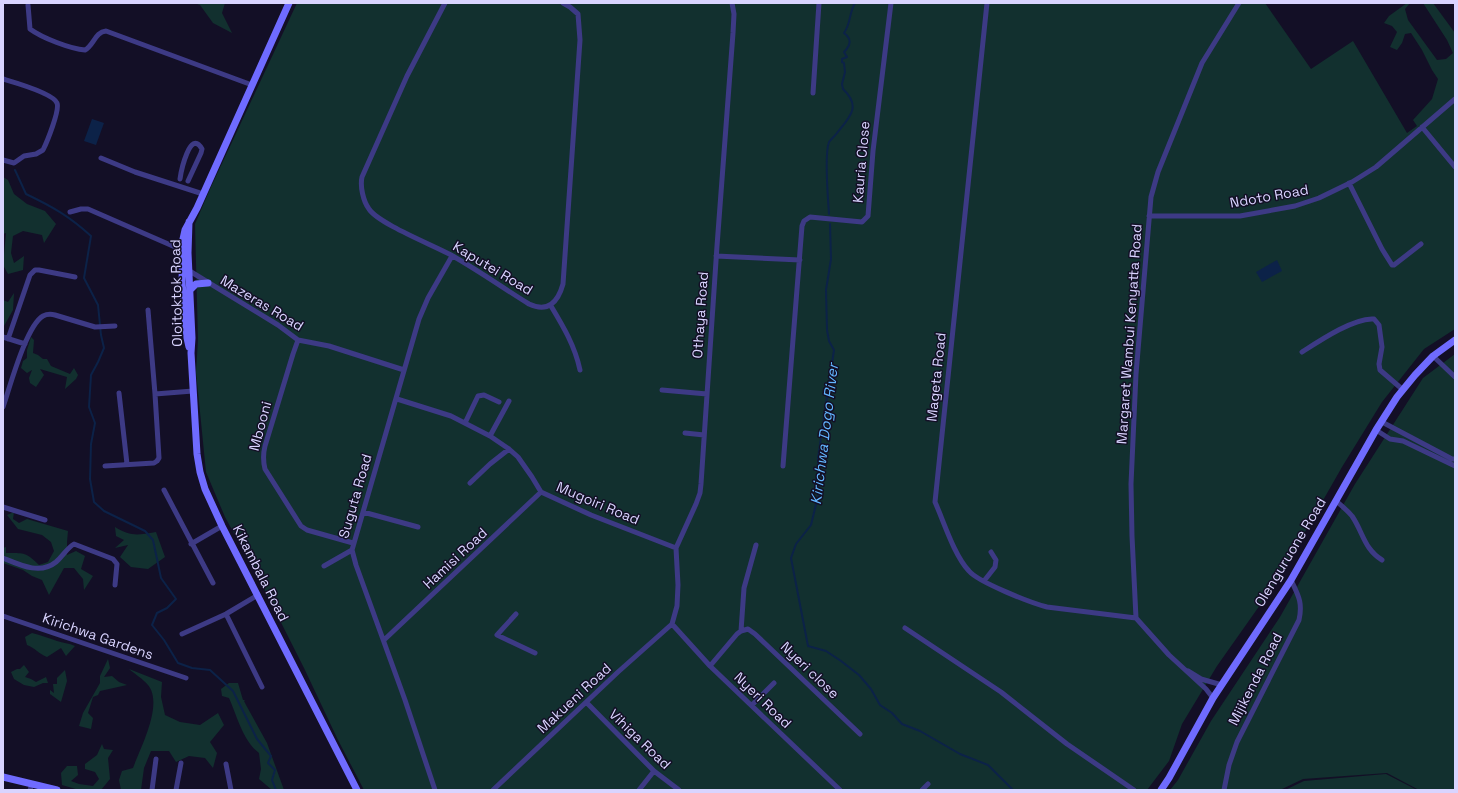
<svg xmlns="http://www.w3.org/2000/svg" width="1458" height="793" font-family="'Space Grotesk',sans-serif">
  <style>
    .green { fill: #12302f }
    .water { fill: #0c2248 }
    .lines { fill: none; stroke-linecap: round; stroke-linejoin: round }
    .stream { stroke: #0c2248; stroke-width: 2 }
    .street { stroke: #3d3a85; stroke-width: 5 }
    .secondary { stroke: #6f6bff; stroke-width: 7 }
    .labels { text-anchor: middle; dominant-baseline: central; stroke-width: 3; stroke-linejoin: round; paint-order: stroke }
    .street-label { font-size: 14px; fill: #d9d4ff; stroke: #130f26 }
    .water-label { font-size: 15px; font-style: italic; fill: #62b6ff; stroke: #130f26 }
  </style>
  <rect width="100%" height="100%" fill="#130f26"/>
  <path class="green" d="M 194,3 L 225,3 L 222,13 L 232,33 L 213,23 L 200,5 Z
    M 297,3 L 1265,3 L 1311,69 L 1353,41 L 1407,133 L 1417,126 L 1413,120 L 1432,99 L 1438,79 L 1432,70 L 1422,50 L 1411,33 L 1405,34 L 1402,43 L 1397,50 L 1390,47 L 1397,32 L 1392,26 L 1384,23 L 1389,16 L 1407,3 L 1410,3 L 1405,9 L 1408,20 L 1437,60 L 1446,59 L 1453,53 L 1447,40 L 1423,3 L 1433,3 L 1455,33 L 1455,329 L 1424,349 L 1382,402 L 1342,467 L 1277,581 L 1217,666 L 1182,724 L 1169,761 L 1147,790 L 364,790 L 338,740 L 304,668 L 259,579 L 225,517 L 206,472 L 196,372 L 198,340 L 195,224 L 210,189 Z
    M 3,177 L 8,180 L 14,194 L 27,204 L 45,211 L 56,224 L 44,243 L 42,235 L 23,231 L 13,236 L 11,253 L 14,263 L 24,256 L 23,270 L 8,274 L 3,265 L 6,233 L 3,234 Z
    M 14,293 L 13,310 L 4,326 L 3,327 L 3,316 L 4,313 L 3,300 L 8,302 Z
    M 31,337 L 34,340 L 33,353 L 38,355 L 43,359 L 47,359 L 51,366 L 70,374 L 74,368 L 78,375 L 76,379 L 65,389 L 67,377 L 40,369 L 44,375 L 36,387 L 30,383 L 29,378 L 32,370 L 27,373 L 21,368 L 23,361 L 27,358 L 27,350 Z
    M 1455,354 L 1455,790 L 1419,790 L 1387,773 L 1303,779 L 1280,790 L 1170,790 L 1178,780 L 1211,721 L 1280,617 L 1355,484 L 1423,378 Z
    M 14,512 L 13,519 L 19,523 L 27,519 L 68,531 L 67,542 L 67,555 L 76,551 L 85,556 L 81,569 L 93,576 L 84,590 L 83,579 L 74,568 L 64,568 L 49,595 L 42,580 L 32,576 L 23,570 L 3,563 L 3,548 L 6,547 L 6,553 C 24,553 26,552 39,565 L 48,562 L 54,551 L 51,542 L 42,535 L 18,529 L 7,515 Z
    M 115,527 C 131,537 138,535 156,532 L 165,557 L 148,569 L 131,567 L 120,557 L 128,545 L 115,548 L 124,540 L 116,536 Z
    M 32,633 C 41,635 48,638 57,641 C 63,643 69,643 75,646 L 66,656 L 61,648 L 47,657 C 39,654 35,648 27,645 L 25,637 Z
    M 108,659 L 110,668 L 104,677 L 112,676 L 119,682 L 127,685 L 100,691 L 98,695 L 93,697 L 88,713 L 93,718 L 91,729 L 79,726 L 83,713 L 100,683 L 100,676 Z
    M 24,665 L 29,672 L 25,677 L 31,679 L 36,682 L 46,677 L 48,683 L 43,683 L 34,687 L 24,685 L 14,679 L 11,672 L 17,669 L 20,669 Z
    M 129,669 L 162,682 L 161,697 L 165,715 L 180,722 L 200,725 L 218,713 L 224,725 L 210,742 L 217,753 L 213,768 L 205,758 L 189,756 L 176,762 L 169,751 L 151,751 L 144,768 L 141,790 L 121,790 L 119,780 L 122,771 L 133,768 C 140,749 164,704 148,685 C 143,679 135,674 129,669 Z
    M 65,670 L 67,681 L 61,702 L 50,694 L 50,690 L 54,693 L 53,684 L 57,684 L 57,678 Z
    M 229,683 L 238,683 L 243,700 L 245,700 L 244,701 L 246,705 L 267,743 L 284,790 L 272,790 L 259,779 L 261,769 L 259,753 C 243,741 237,716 229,698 L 222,696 L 221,689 Z
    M 102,744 L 104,749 L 113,750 L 108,758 L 110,779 L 101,790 L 79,790 L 62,785 L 61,773 L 67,766 L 77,766 L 78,775 L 71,781 L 79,784 L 93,786 L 99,779 L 95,772 L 85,769 L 85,764 L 97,755 Z
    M 1386,774 L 1417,790 L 1285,790 L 1304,781 Z"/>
  <path class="water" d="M 92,119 L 104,123 L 96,145 L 84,141 Z
    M 1277,260 L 1282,271 L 1262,282 L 1256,272 Z"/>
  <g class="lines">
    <path class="stream" d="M 15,170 L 26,194 C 53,207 69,216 91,236 L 84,278 L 98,305 L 101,335 L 104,348 L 98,362 L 91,375 L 89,407 L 95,423 L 91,444 L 90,479 L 94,502 L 104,511 L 145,531 L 153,540 L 161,578 L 176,599 L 167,608 L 157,613 L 152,625 L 164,640 L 178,663 L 192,668 L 210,670 L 233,691 L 257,739 L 271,756 L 268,763 L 275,770 L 272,780 L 276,790
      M 829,214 C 828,198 824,155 829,142 C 831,139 835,136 837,133 C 851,116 861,106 843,89 L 842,84 L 845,72 L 844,63 L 842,62 L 842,59 L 847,57 L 844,52 C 851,45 852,39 844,33 C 851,23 849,13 855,3
      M 830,224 L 831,259 L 826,290 L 827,330 L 829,341 L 834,350 L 818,458 L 818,496 L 811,525 L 796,544 L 791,558 L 808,646 L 826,651 L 841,661 L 859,675 L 871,689 L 880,705 L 892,713 L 902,724 L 920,731 L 960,754 L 988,765 L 1013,790"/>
    <path class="street" d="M 445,3 L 407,76 L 362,177 C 360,186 363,201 369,209 C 379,224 433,245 451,255 C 478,270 503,288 529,304 C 548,313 558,302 563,284 L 580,40 L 578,14 L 570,7 L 563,3
      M 987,3 L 935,502 C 944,522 954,555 969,571 C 978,582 1031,603 1047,607 L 1136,618
      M 28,5 L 30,29 C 42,38 71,49 85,50 C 94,45 95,32 106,31 L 252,85
      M 3,79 C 13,82 53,93 57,103 C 60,110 47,142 43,150 L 36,154 L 24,156 L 14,163 L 3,160
      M 813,93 L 819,3
      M 1422,127 L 1455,167
      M 101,158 L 135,172 L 203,194
      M 180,179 C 181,172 190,128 202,149 L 201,153 L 188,181
      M 1349,183 L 1382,249 L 1392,265 L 1394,265 L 1421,244
      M 70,212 L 81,209 L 88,209 L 182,250
      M 1149,216 L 1240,216 L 1295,206 L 1319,198 L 1352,182 L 1376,167 L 1455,99
      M 716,256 L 800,260
      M 188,270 L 278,325 L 298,340 L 329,346 L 404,370
      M 551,306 C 563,326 575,346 580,370
      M 148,310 L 155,394 L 193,391
      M 3,337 L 25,344
      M 8,339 L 30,275 L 35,270 L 39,270 L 75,277
      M 298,340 L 293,354 L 265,446 C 263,454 263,461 265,469 L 301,526 L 307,530 L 353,543
      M 1302,352 C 1319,341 1355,317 1374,319 L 1379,325 L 1382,347 L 1379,364 L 1380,370 L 1402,389
      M 1433,356 L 1455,377
      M 662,390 L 707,394
      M 119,393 L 127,464
      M 397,399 L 451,416 L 490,436 L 509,449 L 518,457 L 532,477 L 541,492 L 591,515 L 676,548
      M 3,407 C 10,387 26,326 43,316 C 47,314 51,314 55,315 L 95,327 L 115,326
      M 1382,422 L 1452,459 L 1455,459
      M 465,423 L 478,396 L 484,395 L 499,402
      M 1376,430 L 1390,439 L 1403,441 L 1455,466
      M 685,433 L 704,435
      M 490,436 L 509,401
      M 105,466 L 154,463 L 157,461 L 159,458 L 155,394
      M 783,466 L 802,226 L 804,221 L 810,217 L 862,222 L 868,216 L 873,151 L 891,3
      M 470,483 L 490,464 L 509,449
      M 164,490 L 213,583
      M 1336,501 C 1342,506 1347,510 1352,516 C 1363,532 1364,549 1382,560
      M 3,507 L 45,520
      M 363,512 L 418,527
      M 191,544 L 222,526
      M 3,558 C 20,565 40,575 56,562 C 63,556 66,549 74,544 L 113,559 L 117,564 L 115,585
      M 324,566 L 352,550
      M 984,581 L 995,567 L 996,560 L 991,552
      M 226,614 L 262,687
      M 516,614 L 497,635 L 535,653
      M 3,616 L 186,678
      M 672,624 L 677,606 L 678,585 L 676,548 L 696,504 L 700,493 L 701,484 L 717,246 L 733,33 L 734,14 L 732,3
      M 672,624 L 710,666 L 840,790
      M 905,628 L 1001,692 L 1067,744 L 1134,790
      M 741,631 L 748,629 L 755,634 L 860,734
      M 182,634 L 226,614 L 258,595
      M 384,640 L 541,492
      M 710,666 L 737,634 L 741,631 L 744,588 L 756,545
      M 1188,671 L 1201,679 L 1222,685
      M 1213,698 L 1206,689 L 1169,655 L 1136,618 L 1132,536 L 1131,484 L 1136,374 L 1151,197 L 1158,172 L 1202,63 L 1239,3
      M 587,703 L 654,771 L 679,790
      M 752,705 L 774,683
      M 226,764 L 231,790
      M 30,790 L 32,784
      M 152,790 L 156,759
      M 176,790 L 181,763
      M 435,790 L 405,700 L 356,565 L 352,550 L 419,319 L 428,298 L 452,256
      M 493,790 L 618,672 L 672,624
      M 639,790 L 654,771
      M 922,790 L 928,784
      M 1224,790 L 1229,765 L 1237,742 L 1299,620 C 1303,602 1298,595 1291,580"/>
    <path class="secondary" d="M 189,222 L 188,253 L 192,338 L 191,353 L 197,454 L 200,472 L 205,489 L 222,526 L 357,790
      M 190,290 L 196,284 L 208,283
      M 189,347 L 187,338 L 182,282 L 183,239 L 185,230 L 197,208 L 289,3
      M 3,777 L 57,790
      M 1161,790 L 1169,778 L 1213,698 L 1291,580 L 1376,430 L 1397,397 L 1415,375 L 1433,356 L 1455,340"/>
  </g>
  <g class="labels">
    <g class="street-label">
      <text transform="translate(861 162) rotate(-85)">Kauria Close</text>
      <text transform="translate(1269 196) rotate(-10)">Ndoto Road</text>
      <text transform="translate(493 268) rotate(31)">Kaputei Road</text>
      <text transform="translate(176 293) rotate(-91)">Oloitoktok Road</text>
      <text transform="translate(262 303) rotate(31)">Mazeras Road</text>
      <text transform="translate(700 315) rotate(-86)">Othaya Road</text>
      <text transform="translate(1129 334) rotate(-86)">Margaret Wambui Kenyatta Road</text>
      <text transform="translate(936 377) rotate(-84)">Mageta Road</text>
      <text transform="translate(260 426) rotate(-75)">Mbooni</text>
      <text transform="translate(355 496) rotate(-74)">Suguta Road</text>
      <text transform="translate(598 503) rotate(23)">Mugoiri Road</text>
      <text transform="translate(1290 552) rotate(-59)">Olenguruone Road</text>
      <text transform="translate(455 558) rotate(-43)">Hamisi Road</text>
      <text transform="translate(261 573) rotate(63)">Kikambala Road</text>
      <text transform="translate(98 636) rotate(19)">Kirichwa Gardens</text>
      <text transform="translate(810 670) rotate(44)">Nyeri close</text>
      <text transform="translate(1255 679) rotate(-63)">Mijikenda Road</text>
      <text transform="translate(574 698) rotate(-43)">Makueni Road</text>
      <text transform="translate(763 700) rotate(44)">Nyeri Road</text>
      <text transform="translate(640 739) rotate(44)">Vihiga Road</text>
    </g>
    <g class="water-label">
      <text transform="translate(824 434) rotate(-83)">Kirichwa Dogo River</text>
    </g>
  </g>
  <rect width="1458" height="793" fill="none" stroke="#d9d4ff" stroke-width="8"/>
</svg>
